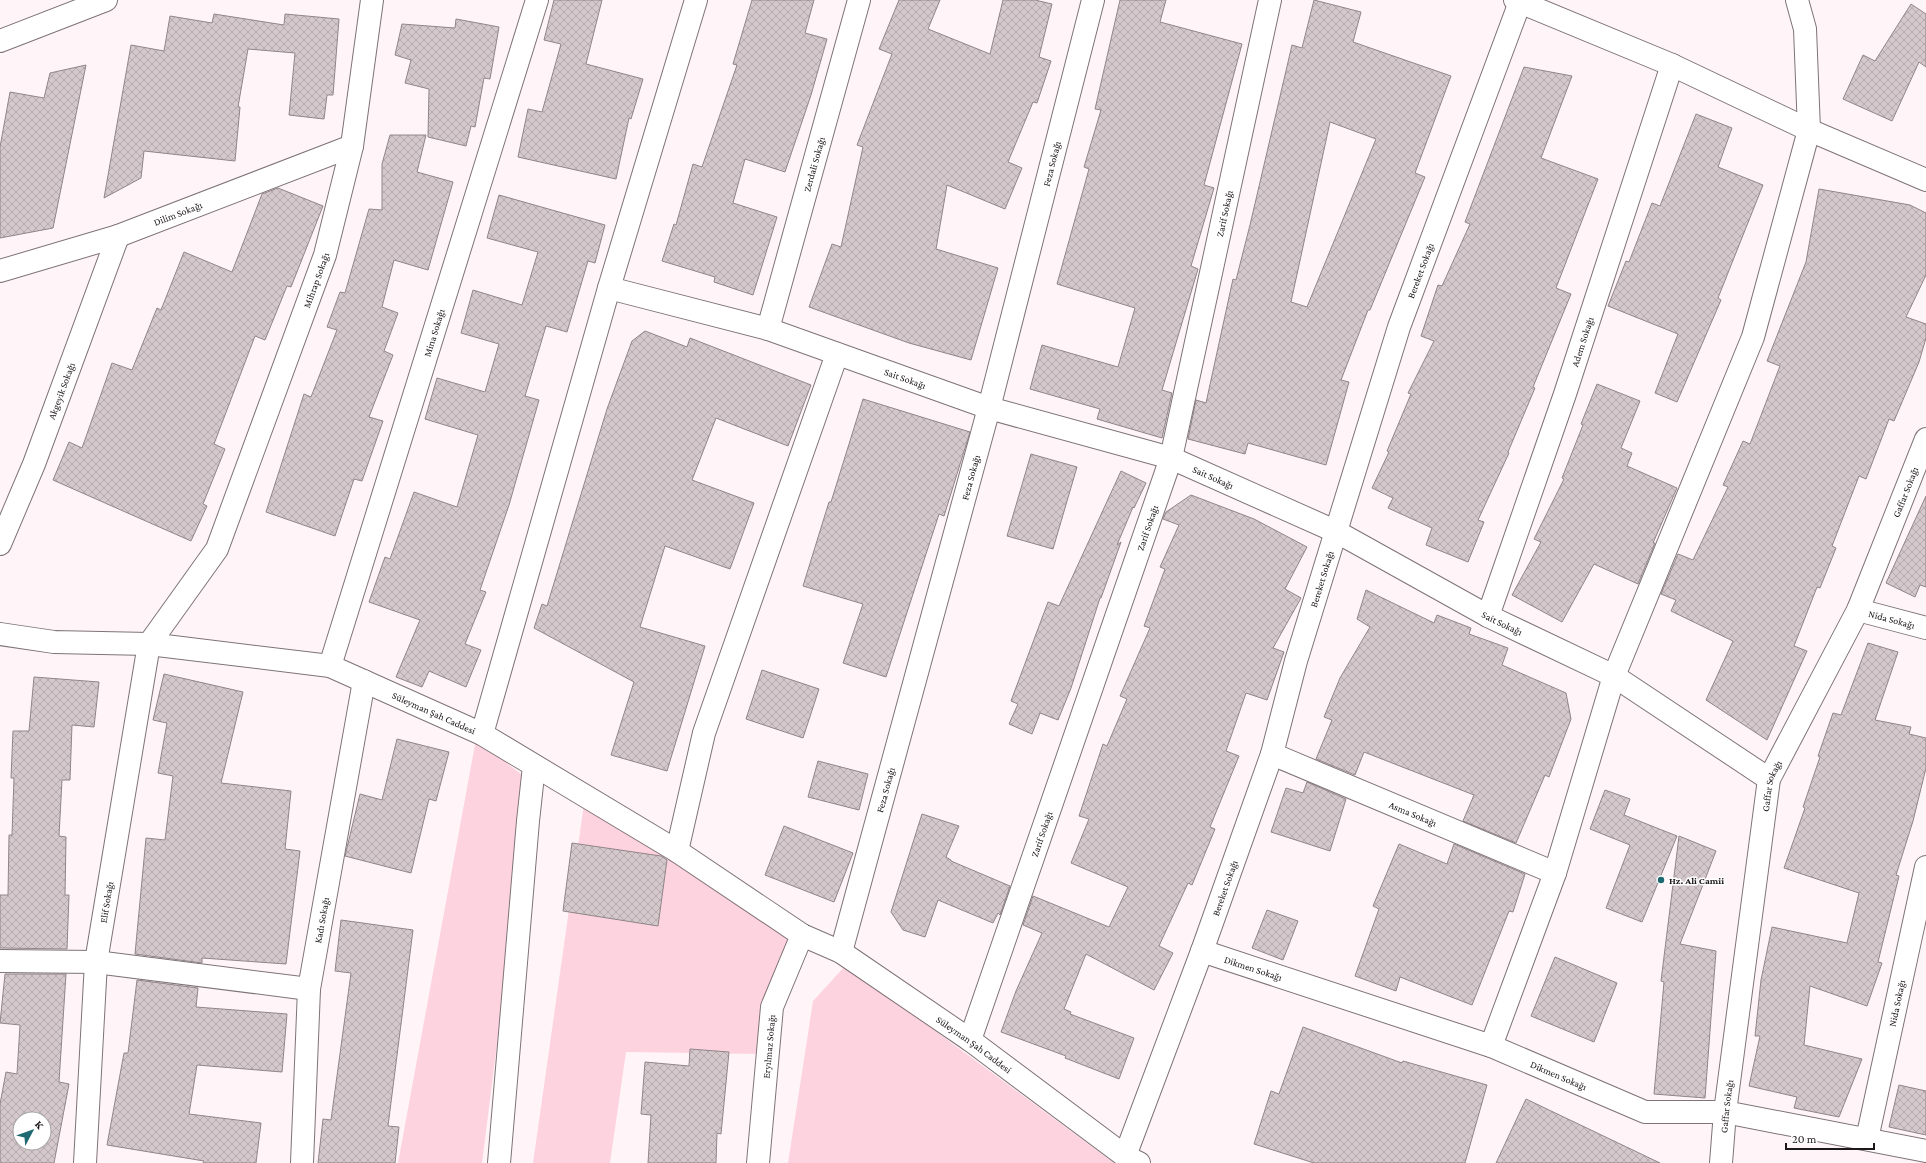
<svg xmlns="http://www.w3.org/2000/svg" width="1926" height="1163" font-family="'Crimson Pro',serif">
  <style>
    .green { fill: #fed3e0 }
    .building { fill: url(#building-cross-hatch); stroke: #908588; fill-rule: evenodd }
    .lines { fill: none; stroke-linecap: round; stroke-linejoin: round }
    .minor-casing { stroke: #7e7377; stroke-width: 24 }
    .minor { stroke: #fff; stroke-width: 22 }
    .poi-dot { fill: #1e6972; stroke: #fff; stroke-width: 1.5 }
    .labels { text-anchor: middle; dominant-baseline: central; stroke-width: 3; stroke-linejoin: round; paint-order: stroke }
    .street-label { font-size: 10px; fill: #1c1719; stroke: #fff }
    .poi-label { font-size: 10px; font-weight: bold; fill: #1c1719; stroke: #fff; text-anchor: start }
  </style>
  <defs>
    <pattern id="building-cross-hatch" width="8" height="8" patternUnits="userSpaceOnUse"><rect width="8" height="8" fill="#d4c8cc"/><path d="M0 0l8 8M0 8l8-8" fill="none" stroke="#b5abaf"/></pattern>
  </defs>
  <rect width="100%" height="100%" fill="#fff5f8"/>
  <path class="green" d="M 476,739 L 530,781 L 482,1163 L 398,1163 Z
    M 584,804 L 801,938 L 767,1054 L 626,1052 L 610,1163 L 533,1163 Z
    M 846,965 L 1114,1163 L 788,1163 L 813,1001 Z"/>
  <path class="building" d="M 554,0 L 602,0 L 586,64 L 643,79 L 631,119 L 629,118 L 616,179 L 518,157 L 528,109 L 542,112 L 561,44 L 544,40 Z
    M 752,0 L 814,0 L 805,33 L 827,39 L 811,95 L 785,172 L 745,159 L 733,203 L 777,217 L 753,295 L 714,282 L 715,277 L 662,261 L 674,224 L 676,225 L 693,164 L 702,167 L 737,65 L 733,64 Z
    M 899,0 L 940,0 L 928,29 L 990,54 L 1003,0 L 1035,0 L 1052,4 L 1039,57 L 1051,61 L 1037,103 L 1033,102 L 1008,162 L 1022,168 L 1005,209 L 947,185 L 936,249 L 998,268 L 971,360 L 909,343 L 809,307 L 832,244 L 841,247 L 863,147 L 857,145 L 892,54 L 879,49 Z
    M 1120,0 L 1166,0 L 1160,22 L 1242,44 L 1204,185 L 1214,188 L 1191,266 L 1198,269 L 1162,390 L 1172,393 L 1162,438 L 1097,419 L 1100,409 L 1030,389 L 1042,345 L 1118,367 L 1135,308 L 1057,284 L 1089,169 L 1084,167 L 1101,110 L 1095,109 Z
    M 1314,0 L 1361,12 L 1353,42 L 1451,76 L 1415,173 L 1425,177 L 1370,310 L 1368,310 L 1341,380 L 1349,382 L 1326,465 L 1248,443 L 1245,454 L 1188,439 L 1196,400 L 1206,403 L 1233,279 L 1236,280 L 1250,225 L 1292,45 L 1302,48 ZM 1330,122 L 1376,139 L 1307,307 L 1291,302 Z
    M 1911,4 L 1926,14 L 1926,67 L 1919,62 L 1892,121 L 1843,99 L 1863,55 L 1875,61 Z
    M 214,14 L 284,25 L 285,14 L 339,19 L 333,95 L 327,95 L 324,119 L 289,115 L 295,53 L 248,49 L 238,107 L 240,107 L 235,161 L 144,151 L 141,178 L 104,198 L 131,45 L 164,51 L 170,16 L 212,23 Z
    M 456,19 L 499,27 L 490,79 L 484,78 L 475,127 L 471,126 L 466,146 L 428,137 L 429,89 L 405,83 L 411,60 L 395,55 L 402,24 L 455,28 Z
    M 86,65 L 53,228 L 0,238 L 0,147 L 10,92 L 44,98 L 50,73 Z
    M 1524,67 L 1572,76 L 1541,158 L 1598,179 L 1556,288 L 1571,294 L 1533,387 L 1535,388 L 1508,452 L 1509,453 L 1478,520 L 1484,522 L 1468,562 L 1426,545 L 1432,528 L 1388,508 L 1393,498 L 1372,488 L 1389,452 L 1387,451 L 1411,394 L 1408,393 L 1434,341 L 1421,336 L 1438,285 L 1442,286 L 1470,224 L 1465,222 Z
    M 1696,114 L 1732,128 L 1718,167 L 1763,185 L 1718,298 L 1721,300 L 1677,402 L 1655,393 L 1678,334 L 1608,306 L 1626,261 L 1629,262 L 1652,203 L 1660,206 Z
    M 390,135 L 426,135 L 417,172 L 453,182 L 428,270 L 394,260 L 382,307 L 398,313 L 384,351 L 393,355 L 369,417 L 383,421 L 362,481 L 354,479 L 335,536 L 266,512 L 304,394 L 311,397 L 337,330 L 327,327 L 340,292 L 345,293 L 369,209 L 382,210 L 382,164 Z
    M 278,188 L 323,206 L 291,287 L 287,286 L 265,340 L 255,336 L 214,444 L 225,449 L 203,504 L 207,506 L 191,541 L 53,480 L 69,442 L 82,448 L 112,363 L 132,370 L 157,308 L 161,310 L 184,252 L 232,272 L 262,194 Z
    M 1819,189 L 1910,205 L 1926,213 L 1926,275 L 1906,317 L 1926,324 L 1926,338 L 1919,362 L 1894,421 L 1889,419 L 1866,479 L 1859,476 L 1832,546 L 1836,548 L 1820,588 L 1817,587 L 1794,646 L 1807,651 L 1767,740 L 1706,700 L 1733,641 L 1671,611 L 1676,600 L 1661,594 L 1678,554 L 1693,560 L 1728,487 L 1723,485 L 1743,441 L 1750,444 L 1780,366 L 1767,361 L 1806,262 Z
    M 499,195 L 605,225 L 595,263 L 588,261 L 567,332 L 546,326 L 525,396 L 539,400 L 509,505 L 480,590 L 486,592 L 465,644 L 481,650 L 466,687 L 429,671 L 422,687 L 396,677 L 420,620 L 369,602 L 385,557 L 390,559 L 414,492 L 457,507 L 478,435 L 425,419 L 437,378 L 485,392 L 499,344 L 461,333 L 473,290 L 522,305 L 538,252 L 487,238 Z
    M 645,331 L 687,347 L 690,338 L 811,385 L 788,446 L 716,418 L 692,480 L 754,503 L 730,569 L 665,546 L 640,627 L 705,646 L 667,771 L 611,755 L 634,682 L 534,628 L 542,604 L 547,606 L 607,409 L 632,341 Z
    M 1597,384 L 1640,401 L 1621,448 L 1632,453 L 1627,466 L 1677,488 L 1653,543 L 1655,543 L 1638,584 L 1594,564 L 1562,622 L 1512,595 L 1541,542 L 1534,539 L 1564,479 L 1562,478 L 1583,425 L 1581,424 Z
    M 863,399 L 970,432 L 944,516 L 939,514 L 886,677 L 843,663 L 863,604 L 803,586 L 829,502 L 831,502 Z
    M 1031,454 L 1077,467 L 1053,549 L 1007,536 Z
    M 1121,471 L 1146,483 L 1134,508 L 1133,507 L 1117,545 L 1121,542 L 1101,598 L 1100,598 L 1071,688 L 1058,720 L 1040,713 L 1032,734 L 1009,724 L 1018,704 L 1011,701 L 1048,602 L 1059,606 Z
    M 1191,495 L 1254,519 L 1307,547 L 1285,589 L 1301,598 L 1273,648 L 1284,652 L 1267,700 L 1246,693 L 1226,751 L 1239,756 L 1210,827 L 1215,829 L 1192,885 L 1188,883 L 1159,946 L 1173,953 L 1154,990 L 1086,954 L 1064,1009 L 1071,1012 L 1070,1014 L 1134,1038 L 1119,1079 L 1065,1058 L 1066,1056 L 1001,1032 L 1016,991 L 1042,933 L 1023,925 L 1033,896 L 1109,927 L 1128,887 L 1071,863 L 1089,819 L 1079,816 L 1103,744 L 1107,746 L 1127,699 L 1120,696 L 1150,628 L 1144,626 L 1165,569 L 1160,567 L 1179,525 L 1163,519 L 1166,512 Z
    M 1926,496 L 1926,587 L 1920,585 L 1915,597 L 1886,583 Z
    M 1366,590 L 1434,623 L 1437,615 L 1471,628 L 1469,634 L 1508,648 L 1502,665 L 1566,693 L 1571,719 L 1549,777 L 1545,775 L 1516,843 L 1463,821 L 1474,795 L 1364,752 L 1355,775 L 1316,759 L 1332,720 L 1324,717 L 1340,678 L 1370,627 L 1357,619 Z
    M 1868,643 L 1898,652 L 1875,720 L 1911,727 L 1909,734 L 1926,738 L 1926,768 L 1913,821 L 1896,875 L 1899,876 L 1878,962 L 1882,963 L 1867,1006 L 1810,986 L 1804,1045 L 1862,1059 L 1839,1117 L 1794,1108 L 1797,1097 L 1749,1086 L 1760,1036 L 1755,1036 L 1761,980 L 1772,927 L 1847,943 L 1859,893 L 1784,868 L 1805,808 L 1803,807 L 1820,757 L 1818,756 L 1833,713 L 1841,715 Z
    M 762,670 L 819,689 L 803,738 L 746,719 Z
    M 164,674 L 243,692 L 221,783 L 291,791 L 285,849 L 300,851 L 286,964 L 202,958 L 202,963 L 135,954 L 146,838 L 165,840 L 173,776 L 158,773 L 167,723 L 153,720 Z
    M 34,677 L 99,682 L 94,727 L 72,725 L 70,780 L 62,780 L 59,836 L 66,837 L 65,895 L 69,895 L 67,949 L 0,948 L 0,895 L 8,895 L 9,835 L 12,835 L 14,778 L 11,778 L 13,731 L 29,731 Z
    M 397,739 L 449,752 L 436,801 L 429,799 L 411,873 L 345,856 L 360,794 L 382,800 Z
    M 818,761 L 868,774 L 859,810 L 808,797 Z
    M 1307,782 L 1346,799 L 1330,851 L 1271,832 L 1286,788 L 1303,793 Z
    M 1605,790 L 1630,799 L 1624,815 L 1677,836 L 1642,922 L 1606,908 L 1630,845 L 1590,829 Z
    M 922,814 L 959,826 L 946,857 L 951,860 L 951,861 L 1010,886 L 1000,915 L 998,913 L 993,923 L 938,900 L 925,937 L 903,930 L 891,912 Z
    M 784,826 L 853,853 L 834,902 L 765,875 Z
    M 1679,836 L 1716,851 L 1680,944 L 1716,951 L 1705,1098 L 1654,1094 L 1664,982 L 1661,981 Z
    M 572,843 L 661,856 L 667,860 L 658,926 L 563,911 Z
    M 1399,844 L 1447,864 L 1454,844 L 1525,874 L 1513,912 L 1509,911 L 1472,1005 L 1400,977 L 1396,991 L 1355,976 L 1379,909 L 1373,906 Z
    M 1267,910 L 1298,921 L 1283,960 L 1252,948 Z
    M 341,920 L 413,930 L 388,1126 L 399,1127 L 395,1163 L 318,1163 L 323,1119 L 331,1120 L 351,973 L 335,971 Z
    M 1555,957 L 1617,983 L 1594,1042 L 1531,1016 Z
    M 5,974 L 66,974 L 59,1082 L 69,1084 L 54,1163 L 0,1163 L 0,1104 L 6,1072 L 17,1074 L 20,1025 L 0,1023 ZM 20,1119 L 44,1119 L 44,1143 L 20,1143 Z
    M 137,980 L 198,988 L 196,1007 L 287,1014 L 282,1072 L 197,1065 L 189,1114 L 261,1123 L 256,1163 L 203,1163 L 204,1161 L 107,1145 L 124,1053 L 128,1053 Z
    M 1303,1027 L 1402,1063 L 1403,1061 L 1487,1085 L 1465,1163 L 1314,1163 L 1254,1144 L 1271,1091 L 1279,1094 Z
    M 690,1049 L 729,1052 L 721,1134 L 717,1133 L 716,1163 L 648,1163 L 651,1115 L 641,1114 L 645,1062 L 689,1066 Z
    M 1899,1085 L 1926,1091 L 1926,1135 L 1889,1127 Z
    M 1526,1099 L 1660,1163 L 1496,1163 Z"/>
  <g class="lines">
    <defs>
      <g id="minor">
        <path d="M 1515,0 L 1672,65 L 1809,130 L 1926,180"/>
        <path d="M 0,41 L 106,0"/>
        <path id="s1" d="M 0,271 L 118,236 L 352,146"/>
        <path id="s2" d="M 609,288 L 768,329 L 989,408 L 1171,458 L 1337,532 L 1488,616 L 1614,676 L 1769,779"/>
        <path id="s3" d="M 768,329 L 859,0"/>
        <path id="s4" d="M 0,544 L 34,464 L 118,236"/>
        <path id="s5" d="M 1858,610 L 1926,628"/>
        <path id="s6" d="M 1488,616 L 1565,394 L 1672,65"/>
        <path id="s7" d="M 0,634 L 54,642 L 149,644 L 330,666 L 482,734 L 677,851 L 802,935 L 841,952 L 970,1040 L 1125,1156 L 1139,1163"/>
        <path id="s8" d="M 330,666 L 537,0"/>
        <path d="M 482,734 L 609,288 L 696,0"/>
        <path id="s9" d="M 1272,754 L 1555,873"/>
        <path d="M 677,851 L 704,733 L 837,354"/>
        <path id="s10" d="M 1202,951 L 1491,1046 L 1645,1112 L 1725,1112 L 1926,1151"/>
        <path id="s11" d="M 841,952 L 989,408 L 1093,0"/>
        <path d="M 0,961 L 96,962 L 309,989"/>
        <path id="s12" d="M 970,1040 L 1171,458 L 1270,0"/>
        <path d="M 1491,1046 L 1555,873 L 1614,676 L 1753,337 L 1809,130 L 1805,29 L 1797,0"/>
        <path id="s13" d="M 1867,1139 L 1926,867"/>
        <path id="s14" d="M 1125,1156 L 1202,951 L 1272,754 L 1296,661 L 1399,327 L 1520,2"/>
        <path id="s15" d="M 85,1163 L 96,962 L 149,644 L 217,549 L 325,255 L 352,146 L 372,0"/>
        <path id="s16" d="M 302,1163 L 309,989 L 364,681"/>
        <path d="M 499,1163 L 528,821 L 534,766"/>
        <path id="s17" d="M 758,1163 L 772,1007 L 802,935"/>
        <path id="s18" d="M 1721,1163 L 1725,1112 L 1769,779 L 1858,610 L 1926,439"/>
      </g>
    </defs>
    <use href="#minor" class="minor-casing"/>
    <use href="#minor" class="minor"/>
  </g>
  <circle class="poi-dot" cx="1661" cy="880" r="4"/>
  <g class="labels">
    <g class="street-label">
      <text stroke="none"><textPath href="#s11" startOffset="816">Feza Sokağı</textPath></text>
      <text stroke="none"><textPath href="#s3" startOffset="171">Zerdali Sokağı</textPath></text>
      <text stroke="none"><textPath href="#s1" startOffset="187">Dilim Sokağı</textPath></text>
      <text stroke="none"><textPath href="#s12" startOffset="866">Zarif Sokağı</textPath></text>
      <text stroke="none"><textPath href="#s14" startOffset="934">Bereket Sokağı</textPath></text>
      <text stroke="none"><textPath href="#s15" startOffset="927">Mihrap Sokağı</textPath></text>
      <text stroke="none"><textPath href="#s8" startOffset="349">Mina Sokağı</textPath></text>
      <text stroke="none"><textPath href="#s6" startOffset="290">Adem Sokağı</textPath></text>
      <text stroke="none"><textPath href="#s2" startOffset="310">Sait Sokağı</textPath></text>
      <text stroke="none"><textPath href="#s4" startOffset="165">Akgeyik Sokağı</textPath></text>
      <text stroke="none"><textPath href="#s11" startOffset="492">Feza Sokağı</textPath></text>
      <text stroke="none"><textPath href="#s2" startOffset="634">Sait Sokağı</textPath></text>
      <text stroke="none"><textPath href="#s18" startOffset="705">Gaffar Sokağı</textPath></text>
      <text stroke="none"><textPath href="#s12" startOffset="542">Zarif Sokağı</textPath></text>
      <text stroke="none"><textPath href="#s14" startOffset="610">Bereket Sokağı</textPath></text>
      <text stroke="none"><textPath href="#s5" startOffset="35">Nida Sokağı</textPath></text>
      <text stroke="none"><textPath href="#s2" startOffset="958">Sait Sokağı</textPath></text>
      <text stroke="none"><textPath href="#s7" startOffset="446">Süleyman Şah Caddesi</textPath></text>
      <text stroke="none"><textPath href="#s18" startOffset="381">Gaffar Sokağı</textPath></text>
      <text stroke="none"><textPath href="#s11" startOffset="168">Feza Sokağı</textPath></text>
      <text stroke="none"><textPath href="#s9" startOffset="153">Asma Sokağı</textPath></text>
      <text stroke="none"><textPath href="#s12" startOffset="218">Zarif Sokağı</textPath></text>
      <text stroke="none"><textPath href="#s14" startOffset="286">Bereket Sokağı</textPath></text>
      <text stroke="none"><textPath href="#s15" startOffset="262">Elif Sokağı</textPath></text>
      <text stroke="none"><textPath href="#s16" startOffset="244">Kadı Sokağı</textPath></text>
      <text stroke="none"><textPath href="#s10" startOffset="54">Dikmen Sokağı</textPath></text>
      <text stroke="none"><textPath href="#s13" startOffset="139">Nida Sokağı</textPath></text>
      <text stroke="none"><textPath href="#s7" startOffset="1081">Süleyman Şah Caddesi</textPath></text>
      <text stroke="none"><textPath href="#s17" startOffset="117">Eryılmaz Sokağı</textPath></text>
      <text stroke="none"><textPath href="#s10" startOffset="378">Dikmen Sokağı</textPath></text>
      <text stroke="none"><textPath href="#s18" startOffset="57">Gaffar Sokağı</textPath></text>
    </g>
    <g class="poi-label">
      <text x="1669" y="880">Hz. Ali Camii</text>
    </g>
  </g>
  <g transform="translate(32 1131) rotate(49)"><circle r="19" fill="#ffffff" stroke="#a4a2a3"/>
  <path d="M0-3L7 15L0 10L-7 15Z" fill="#1e6972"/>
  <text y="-6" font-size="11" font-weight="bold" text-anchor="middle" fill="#1c1719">K</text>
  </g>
  <path d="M1786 1143v6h88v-6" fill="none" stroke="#1c1719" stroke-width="2"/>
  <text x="1792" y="1143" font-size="12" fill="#1c1719" stroke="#ffffff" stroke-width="3" paint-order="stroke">20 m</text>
</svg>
